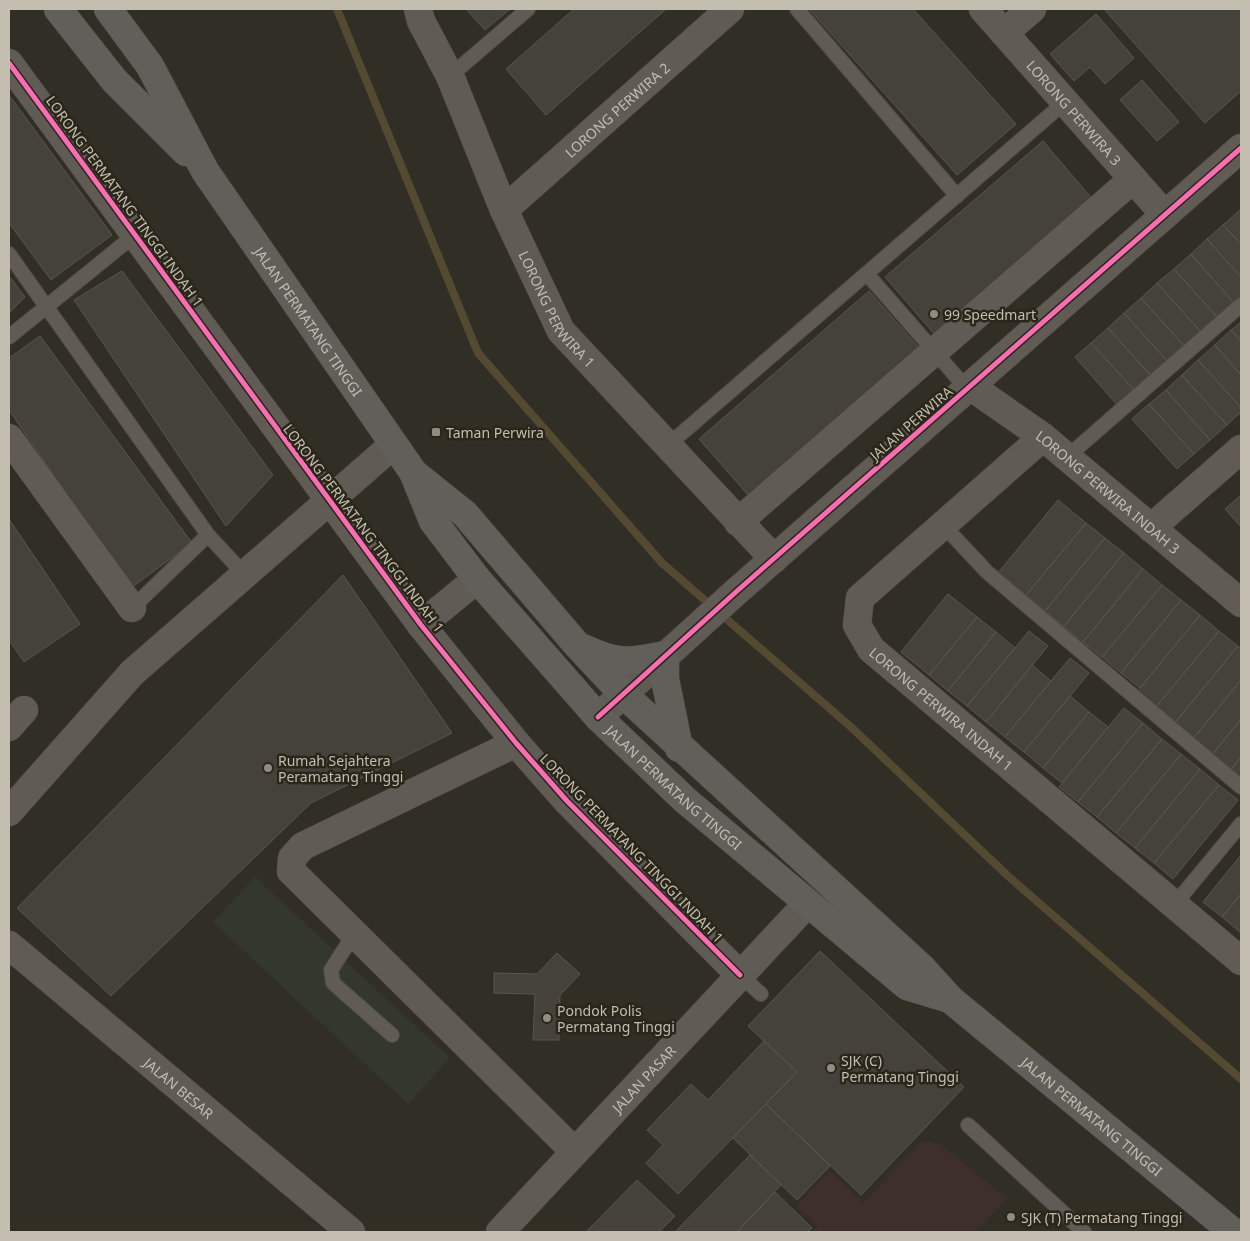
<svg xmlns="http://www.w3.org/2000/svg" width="1250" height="1241" font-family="'Noto Sans',sans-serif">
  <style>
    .medical { fill: #34372b }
    .green { fill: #3e2e2c }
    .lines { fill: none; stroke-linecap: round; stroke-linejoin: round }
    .stream { stroke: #544a31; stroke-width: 8 }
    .building { fill: #45423b; stroke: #59564e }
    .lane-casing { stroke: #4c4944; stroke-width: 16 }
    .street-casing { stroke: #4c4944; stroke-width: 29 }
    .highway-casing { stroke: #4d4b43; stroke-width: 29 }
    .lane { stroke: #605c55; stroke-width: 14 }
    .street { stroke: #605c55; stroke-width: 28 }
    .highway { stroke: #605f5a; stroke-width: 28 }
    .cycleway-casing { stroke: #2b261a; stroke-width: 8 }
    .cycleway { stroke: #f96db3; stroke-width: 5 }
    .poi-dot { fill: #908c7f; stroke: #2b261a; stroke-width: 2 }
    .labels { text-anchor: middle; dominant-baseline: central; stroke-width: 5; stroke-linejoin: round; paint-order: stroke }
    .street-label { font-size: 14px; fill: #c3beaf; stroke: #2b261a }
    .poi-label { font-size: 14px; fill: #c3beaf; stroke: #2b261a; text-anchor: start }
  </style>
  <rect width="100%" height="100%" fill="#312e26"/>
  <path class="medical" d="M 255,877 L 450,1058 L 408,1104 L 213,922 Z"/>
  <path class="green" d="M 923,1141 L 940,1144 L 1007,1199 L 975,1232 L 812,1232 L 818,1226 L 796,1206 L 830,1171 L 863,1203 Z"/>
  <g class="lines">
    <path class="stream" d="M 337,9 L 478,353 L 662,563 L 851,727 L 1008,876 L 1241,1079"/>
  </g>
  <path class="building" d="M 466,9 L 510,9 L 485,30 Z
    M 574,9 L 666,9 L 546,115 L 506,69 Z
    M 809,9 L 913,9 L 1016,124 L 957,175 Z
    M 1104,9 L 1241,9 L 1241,91 L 1205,123 Z
    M 1096,14 L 1134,58 L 1105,84 L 1090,67 L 1074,81 L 1050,54 Z
    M 1142,80 L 1179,122 L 1157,141 L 1120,100 Z
    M 9,95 L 112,235 L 51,280 L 9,223 Z
    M 1043,141 L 1093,200 L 935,335 L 885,277 Z
    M 1240,210 L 1241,211 L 1241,244 L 1223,225 Z
    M 1223,225 L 1241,244 L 1241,277 L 1207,239 Z
    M 1207,239 L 1241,277 L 1241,298 L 1235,304 L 1191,254 Z
    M 1191,254 L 1235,304 L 1219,319 L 1174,269 Z
    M 1174,269 L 1219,319 L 1202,333 L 1157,283 Z
    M 122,271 L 273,475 L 226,526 L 74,300 Z
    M 9,276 L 25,297 L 9,313 Z
    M 1157,283 L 1202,333 L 1186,348 L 1141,298 Z
    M 869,291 L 919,348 L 749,496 L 699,439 Z
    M 1141,298 L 1186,348 L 1169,363 L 1124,313 Z
    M 1124,313 L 1169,363 L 1153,378 L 1108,328 Z
    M 1241,322 L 1241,341 L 1231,330 Z
    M 1108,328 L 1153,378 L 1136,392 L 1091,343 Z
    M 1231,330 L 1241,341 L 1241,375 L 1215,345 Z
    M 40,336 L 192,543 L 131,588 L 9,410 L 9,358 Z
    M 1091,343 L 1136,392 L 1119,407 L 1075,357 Z
    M 1215,345 L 1241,375 L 1241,408 L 1198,360 Z
    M 1198,360 L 1241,408 L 1241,412 L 1227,425 L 1182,375 Z
    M 1182,375 L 1227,425 L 1210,440 L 1166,390 Z
    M 1166,390 L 1210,440 L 1194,454 L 1149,404 Z
    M 1149,404 L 1194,454 L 1177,469 L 1132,419 Z
    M 1241,495 L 1241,527 L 1225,509 Z
    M 1058,500 L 1086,523 L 1026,595 L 998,573 Z
    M 9,519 L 80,624 L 24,662 L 9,640 Z
    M 1086,523 L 1105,538 L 1045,611 L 1026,595 Z
    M 1105,538 L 1124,553 L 1064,626 L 1045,611 Z
    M 1124,553 L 1143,569 L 1083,642 L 1064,626 Z
    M 1143,569 L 1162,585 L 1102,657 L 1083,642 Z
    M 343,575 L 452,733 L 311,803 L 111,996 L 17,908 Z
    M 1162,585 L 1181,600 L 1121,673 L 1102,657 Z
    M 948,594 L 977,617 L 929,675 L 901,652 Z
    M 1181,600 L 1200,615 L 1140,688 L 1121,673 Z
    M 1200,615 L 1219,631 L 1156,707 L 1137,692 Z
    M 977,617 L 996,632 L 948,691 L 929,675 Z
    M 1029,631 L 1048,646 L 986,722 L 967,706 Z
    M 1219,631 L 1238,646 L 1175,723 L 1156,707 Z
    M 996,632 L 1015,648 L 967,706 L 948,691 Z
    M 1238,646 L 1241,649 L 1241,680 L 1192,740 L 1173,725 Z
    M 1070,658 L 1089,673 L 1024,752 L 1005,737 Z
    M 1032,665 L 1051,681 L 1005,737 L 986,722 Z
    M 1241,680 L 1241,719 L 1211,756 L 1192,740 Z
    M 1070,696 L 1089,712 L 1043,768 L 1024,752 Z
    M 1124,708 L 1143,723 L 1078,802 L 1059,787 Z
    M 1089,712 L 1108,727 L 1062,783 L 1043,768 Z
    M 1241,719 L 1241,757 L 1230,771 L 1211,756 Z
    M 1143,723 L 1162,739 L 1097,817 L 1078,802 Z
    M 1162,739 L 1181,754 L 1116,833 L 1097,817 Z
    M 1181,754 L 1200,769 L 1135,848 L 1116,833 Z
    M 1241,757 L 1241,781 L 1230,771 Z
    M 1200,769 L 1219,785 L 1154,863 L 1135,848 Z
    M 1219,785 L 1238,800 L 1173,879 L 1154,863 Z
    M 1241,855 L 1241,894 L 1222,917 L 1203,902 Z
    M 1241,894 L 1241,933 L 1222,917 Z
    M 820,951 L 964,1087 L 861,1195 L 766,1104 L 797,1072 L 748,1026 Z
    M 557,953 L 580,974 L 560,995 L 559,1040 L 533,1040 L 535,994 L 494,993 L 494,973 L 537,974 Z
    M 764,1041 L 797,1072 L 678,1194 L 646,1163 L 663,1145 L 647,1130 L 691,1084 L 708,1100 Z
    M 766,1104 L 830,1166 L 797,1200 L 733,1138 Z
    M 750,1155 L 781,1185 L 737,1232 L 675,1232 Z
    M 637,1180 L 675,1216 L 659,1232 L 586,1232 Z
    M 775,1192 L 812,1228 L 807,1232 L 737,1232 Z"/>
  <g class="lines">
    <defs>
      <path id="lane" d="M 797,9 L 957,196
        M 450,76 L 528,9
        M 9,254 L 208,535 L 244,574
        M 867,274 L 967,389
        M 9,337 L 136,234
        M 667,446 L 1065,102
        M 1067,457 L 1241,305
        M 943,525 L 987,572 L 1241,787
        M 132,608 L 208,535
        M 1174,905 L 1241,824
        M 354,934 L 331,970 L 333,983 L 392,1035
        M 740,975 L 761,994
        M 968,1125 L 1084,1232"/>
      <g id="street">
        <path id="s1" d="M 418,9 L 421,21 L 450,76 L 504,210 L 561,331 L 774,559"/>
        <path id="s2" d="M 983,9 L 1165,215"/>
        <path d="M 1004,33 L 1032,9"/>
        <path d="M 9,63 L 421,625 L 516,743 L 567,801 L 740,975"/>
        <path id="s3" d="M 504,210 L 730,9"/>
        <path id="s4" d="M 970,386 L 1043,437 L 1241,603"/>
        <path id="s5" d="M 1043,437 L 860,598 L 857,625 L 871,649 L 1241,961"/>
        <path d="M 9,438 L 132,608"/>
        <path d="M 738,522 L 1133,179"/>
        <path d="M 1151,528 L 1241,449"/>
        <path d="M 421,625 L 477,579"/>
        <path d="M 598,717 L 737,591 L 1241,148"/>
        <path d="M 9,727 L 24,710"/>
        <path d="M 516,743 L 303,846 L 292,858 L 291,871 L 575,1152"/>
        <path d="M 9,812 L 132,673 L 393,445"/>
        <path id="s6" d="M 9,945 L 351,1232"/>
        <path id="s7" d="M 500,1232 L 807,904"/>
      </g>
      <g id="highway">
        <path d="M 58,9 L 114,80 L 186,152"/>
        <path id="s8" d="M 108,9 L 150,66 L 205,171 L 413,472 L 433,521 L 477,579 L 598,717 L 685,800 L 907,986 L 950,999"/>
        <path id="s9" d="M 415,474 L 465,514 L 577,645 L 623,694 L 922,968 L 950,999 L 1233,1232"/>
        <path d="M 583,648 C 617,664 628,663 665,655 L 665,679 L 679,748"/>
      </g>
    </defs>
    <use href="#lane" class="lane-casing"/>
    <use href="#street" class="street-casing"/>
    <use href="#highway" class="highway-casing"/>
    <use href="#lane" class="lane"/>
    <use href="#street" class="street"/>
    <use href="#highway" class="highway"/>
    <defs>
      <path id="cycleway" d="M 9,63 L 421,625 L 516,743 L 567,801 L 740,975
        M 598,717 L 737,591 L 1241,148"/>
    </defs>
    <use href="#cycleway" class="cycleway-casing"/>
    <use href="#cycleway" class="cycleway"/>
  </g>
  <g class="poi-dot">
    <circle cx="934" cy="314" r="5"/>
    <rect x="431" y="427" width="10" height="10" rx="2.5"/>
    <circle cx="268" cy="768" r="5"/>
    <circle cx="547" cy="1018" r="5"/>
    <circle cx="831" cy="1068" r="5"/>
    <circle cx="1011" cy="1217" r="5"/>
  </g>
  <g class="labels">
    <g class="street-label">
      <text stroke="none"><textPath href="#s3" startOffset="151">LORONG PERWIRA 2</textPath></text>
      <text stroke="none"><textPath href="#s2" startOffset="138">LORONG PERWIRA 3</textPath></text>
      <text transform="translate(125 201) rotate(54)">LORONG PERMATANG TINGGI INDAH 1</text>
      <text stroke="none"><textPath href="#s1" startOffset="332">LORONG PERWIRA 1</textPath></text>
      <text stroke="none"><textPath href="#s8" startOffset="372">JALAN PERMATANG TINGGI</textPath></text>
      <text transform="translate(911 423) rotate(-41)">JALAN PERWIRA</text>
      <text stroke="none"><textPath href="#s4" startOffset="174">LORONG PERWIRA INDAH 3</textPath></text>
      <text transform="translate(364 528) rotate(53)">LORONG PERMATANG TINGGI INDAH 1</text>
      <text stroke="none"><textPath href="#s5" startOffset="391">LORONG PERWIRA INDAH 1</textPath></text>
      <text stroke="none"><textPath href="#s8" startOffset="968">JALAN PERMATANG TINGGI</textPath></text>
      <text transform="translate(632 848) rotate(46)">LORONG PERMATANG TINGGI INDAH 1</text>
      <text stroke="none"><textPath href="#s7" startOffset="210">JALAN PASAR</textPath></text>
      <text stroke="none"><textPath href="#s6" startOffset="222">JALAN BESAR</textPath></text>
      <text stroke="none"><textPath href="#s9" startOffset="935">JALAN PERMATANG TINGGI</textPath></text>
    </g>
    <g class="poi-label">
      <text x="944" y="314">99 Speedmart</text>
      <text x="446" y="432">Taman Perwira</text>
      <text x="278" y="760">Rumah Sejahtera<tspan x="278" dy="16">Peramatang Tinggi</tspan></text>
      <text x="557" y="1010">Pondok Polis<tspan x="557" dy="16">Permatang Tinggi</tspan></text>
      <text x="841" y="1060">SJK (C)<tspan x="841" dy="16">Permatang Tinggi</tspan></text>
      <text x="1021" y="1217">SJK (T) Permatang Tinggi</text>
    </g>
  </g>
  <rect width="1250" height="1241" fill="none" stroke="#c3beaf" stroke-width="20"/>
</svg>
